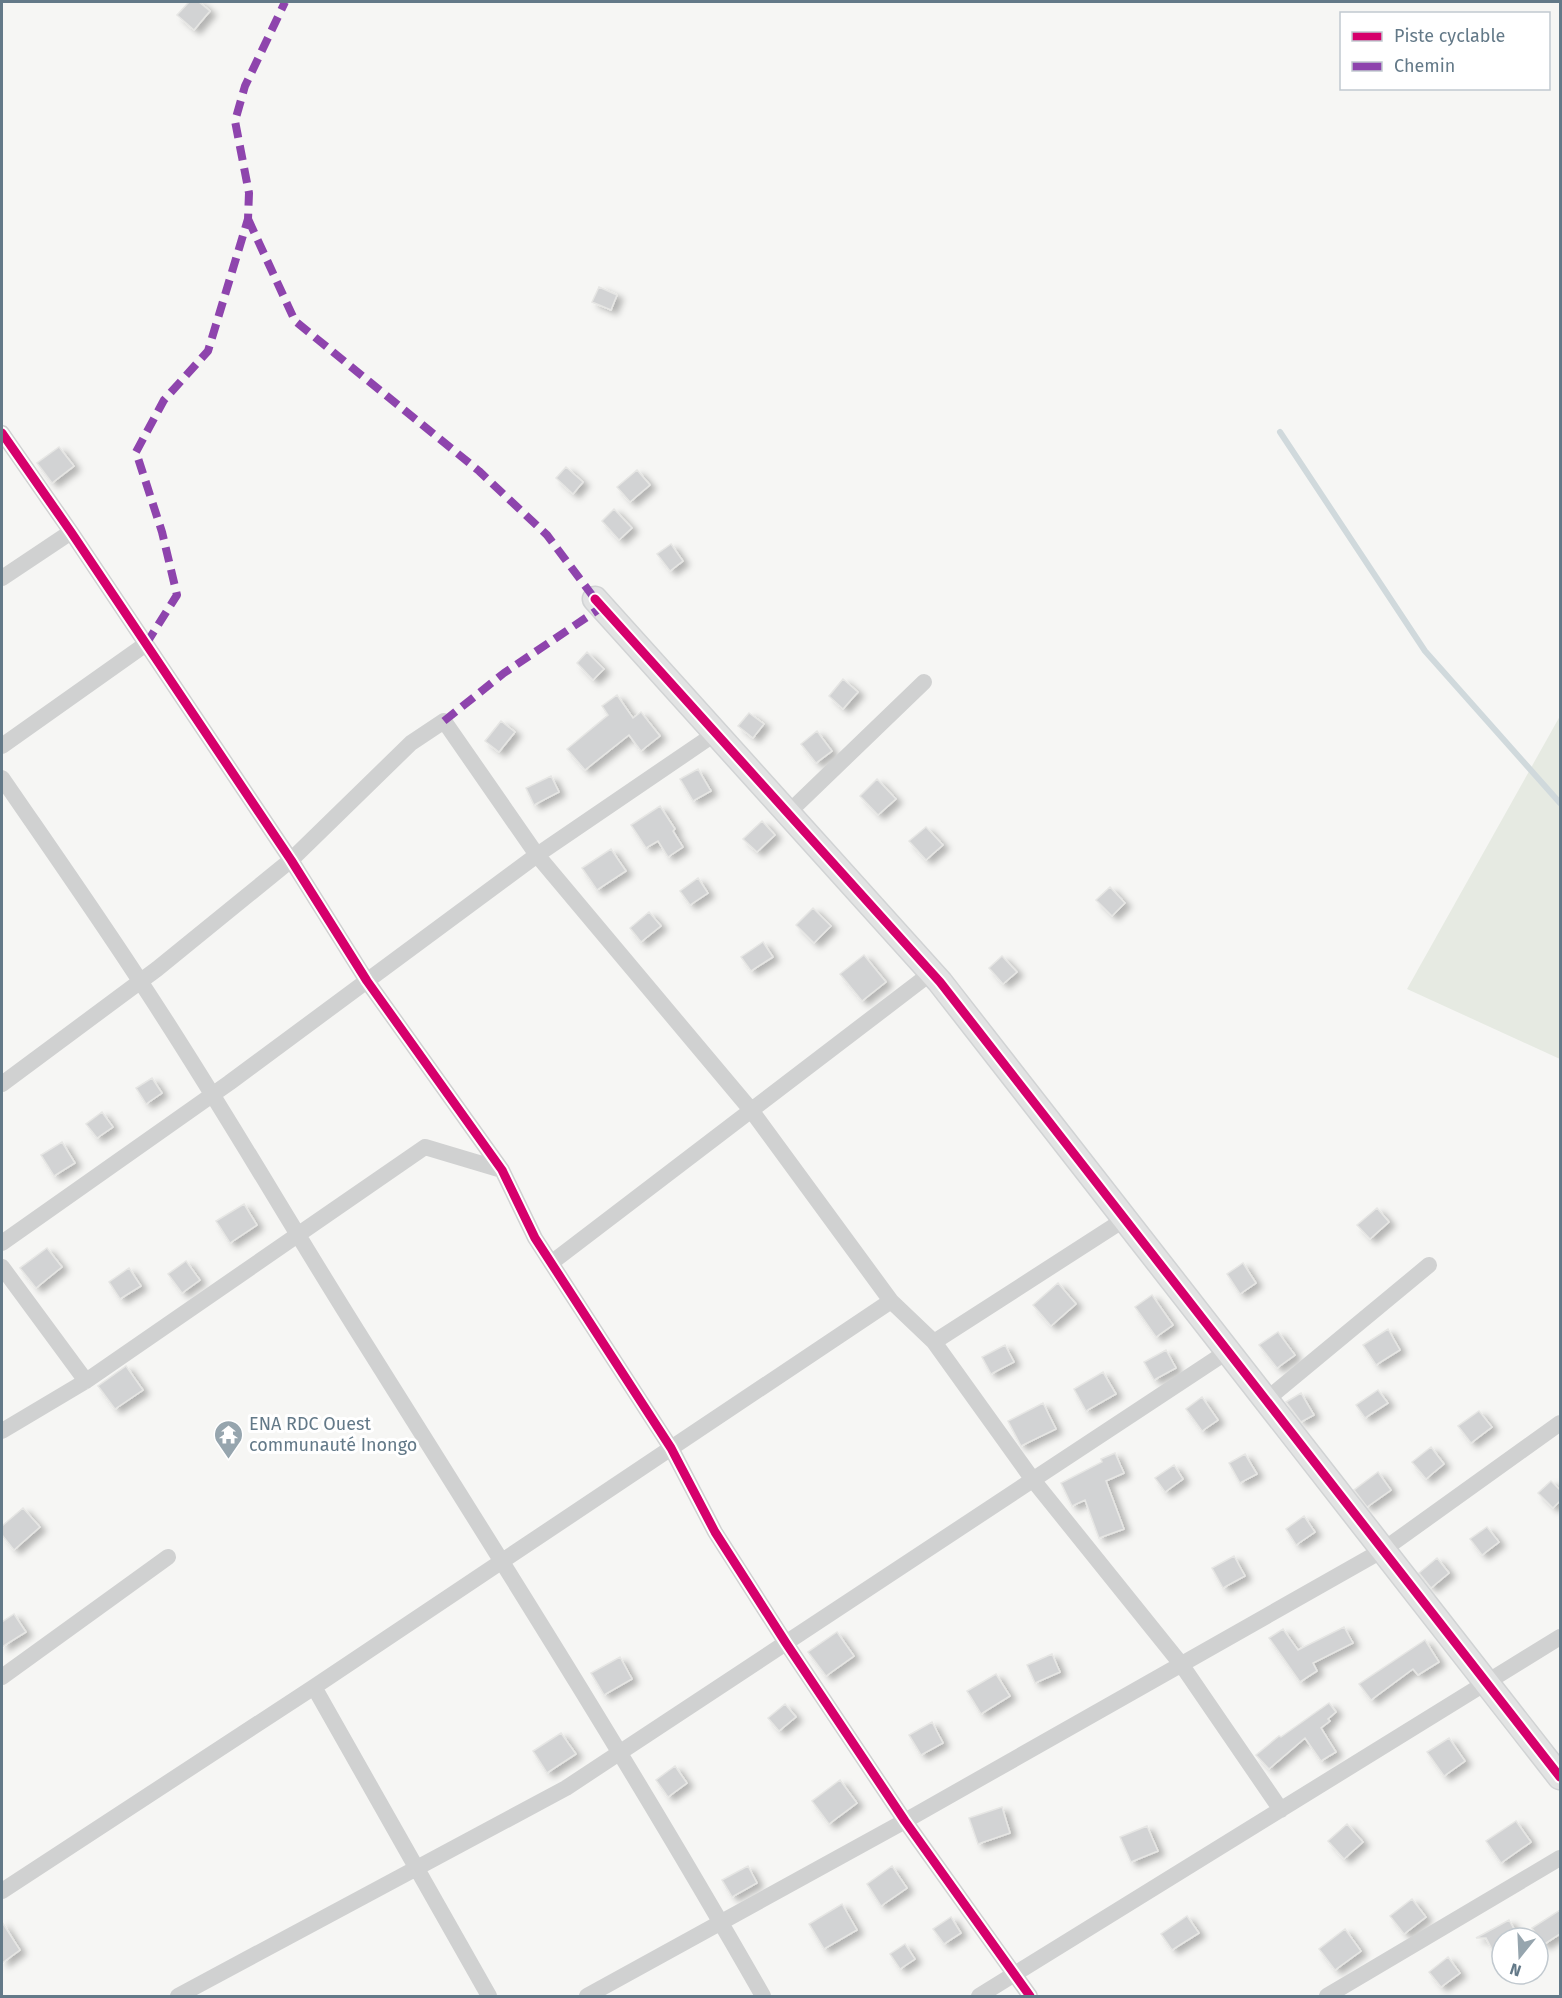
<svg xmlns="http://www.w3.org/2000/svg" width="1562" height="1998" font-family="'Fira Sans',sans-serif">
  <style>
    .green { fill: #e6eae2 }
    .lines { fill: none; stroke-linecap: round; stroke-linejoin: round }
    .stream { stroke: #d0d9dc; stroke-width: 6 }
    .building { fill: #d2d3d4; stroke: #e6e6e4; stroke-width: 1.5; filter: url(#shadow) }
    .secondary-casing { stroke: #d1d3d4; stroke-width: 27 }
    .street { stroke: #d0d1d1; stroke-width: 16 }
    .secondary { stroke: #e2e3e3; stroke-width: 24 }
    .quiet { stroke: #8e44ad; stroke-width: 8; stroke-dasharray: 15 8; stroke-linecap: butt }
    .cycleway-casing { stroke: #fff; stroke-width: 13 }
    .cycleway { stroke: #d6006c; stroke-width: 9 }
    .labels { text-anchor: middle; dominant-baseline: central; stroke-width: 6; stroke-linejoin: round; paint-order: stroke }
    .poi-label { font-size: 18px; fill: #637988; stroke: #fff; text-anchor: start }
  </style>
  <defs>
    <filter id="shadow"><feDropShadow dx="6" dy="4" stdDeviation="3" flood-color="#0004"/></filter>
  </defs>
  <rect width="100%" height="100%" fill="#f6f6f4"/>
  <path class="green" d="M 1560,716 L 1560,1059 L 1407,989 Z"/>
  <g class="lines">
    <path class="stream" d="M 1280,432 L 1425,651 L 1560,803"/>
  </g>
  <path class="building" d="M 189,2 L 199,2 L 210,11 L 194,30 L 177,15 Z
    M 599,287 L 617,295 L 611,310 L 592,302 Z
    M 59,447 L 74,466 L 52,483 L 37,463 Z
    M 566,467 L 583,482 L 573,494 L 556,478 Z
    M 637,470 L 650,485 L 630,502 L 617,487 Z
    M 614,509 L 632,528 L 619,540 L 602,521 Z
    M 671,544 L 683,561 L 670,571 L 657,554 Z
    M 587,652 L 604,669 L 593,680 L 577,663 Z
    M 843,679 L 858,692 L 843,709 L 829,696 Z
    M 617,695 L 633,718 L 641,712 L 660,736 L 641,751 L 629,735 L 585,770 L 567,749 L 608,715 L 602,706 Z
    M 749,713 L 764,724 L 753,738 L 738,726 Z
    M 501,721 L 515,732 L 499,752 L 485,741 Z
    M 817,731 L 832,751 L 816,763 L 801,744 Z
    M 698,769 L 711,791 L 693,801 L 680,779 Z
    M 551,776 L 559,792 L 534,805 L 526,788 Z
    M 877,779 L 896,799 L 878,815 L 860,796 Z
    M 660,806 L 675,829 L 673,831 L 683,847 L 668,857 L 658,841 L 646,848 L 631,825 Z
    M 762,821 L 775,835 L 757,852 L 743,839 Z
    M 926,827 L 943,845 L 926,860 L 909,841 Z
    M 611,849 L 626,871 L 597,890 L 582,868 Z
    M 698,878 L 708,893 L 690,905 L 680,891 Z
    M 1110,887 L 1125,903 L 1112,916 L 1096,900 Z
    M 813,908 L 831,926 L 814,943 L 796,925 Z
    M 649,912 L 661,926 L 641,942 L 630,928 Z
    M 763,942 L 773,957 L 751,971 L 741,957 Z
    M 864,955 L 886,982 L 862,1001 L 840,974 Z
    M 1002,956 L 1017,972 L 1003,984 L 989,968 Z
    M 152,1078 L 162,1093 L 146,1104 L 136,1088 Z
    M 102,1112 L 113,1127 L 97,1138 L 86,1124 Z
    M 62,1142 L 75,1163 L 54,1176 L 41,1155 Z
    M 244,1204 L 257,1225 L 230,1243 L 216,1221 Z
    M 1377,1208 L 1389,1222 L 1370,1239 L 1357,1225 Z
    M 47,1248 L 62,1267 L 36,1288 L 20,1268 Z
    M 186,1261 L 200,1280 L 182,1293 L 168,1274 Z
    M 1243,1263 L 1256,1283 L 1240,1294 L 1227,1274 Z
    M 129,1268 L 141,1286 L 120,1299 L 109,1282 Z
    M 1058,1283 L 1076,1304 L 1051,1326 L 1033,1305 Z
    M 1152,1295 L 1173,1325 L 1156,1337 L 1135,1307 Z
    M 1388,1329 L 1400,1350 L 1376,1365 L 1363,1345 Z
    M 1278,1332 L 1295,1355 L 1277,1368 L 1259,1345 Z
    M 1005,1345 L 1014,1362 L 991,1374 L 982,1357 Z
    M 1166,1350 L 1176,1368 L 1154,1380 L 1144,1362 Z
    M 126,1366 L 143,1390 L 115,1409 L 98,1386 Z
    M 1103,1372 L 1116,1394 L 1086,1411 L 1074,1389 Z
    M 1378,1390 L 1388,1403 L 1365,1418 L 1356,1405 Z
    M 1301,1393 L 1314,1415 L 1301,1422 L 1286,1402 Z
    M 1202,1397 L 1218,1420 L 1202,1431 L 1186,1409 Z
    M 1043,1403 L 1056,1429 L 1021,1446 L 1008,1421 Z
    M 1479,1411 L 1492,1427 L 1471,1443 L 1458,1426 Z
    M 1431,1447 L 1444,1464 L 1426,1479 L 1412,1462 Z
    M 1115,1453 L 1124,1473 L 1106,1481 L 1124,1529 L 1099,1538 L 1085,1500 L 1072,1506 L 1061,1483 L 1102,1462 L 1101,1459 Z
    M 1245,1454 L 1257,1474 L 1240,1483 L 1229,1463 Z
    M 1174,1465 L 1183,1479 L 1165,1492 L 1155,1478 Z
    M 1378,1472 L 1391,1490 L 1367,1507 L 1354,1490 Z
    M 1551,1481 L 1560,1490 L 1560,1501 L 1553,1508 L 1538,1493 Z
    M 23,1508 L 40,1527 L 14,1550 L 2,1535 L 2,1526 Z
    M 1304,1516 L 1315,1532 L 1296,1545 L 1286,1529 Z
    M 1487,1527 L 1499,1542 L 1482,1555 L 1470,1539 Z
    M 1234,1556 L 1245,1576 L 1223,1588 L 1212,1568 Z
    M 1437,1558 L 1449,1573 L 1431,1588 L 1419,1573 Z
    M 14,1614 L 26,1632 L 2,1647 L 2,1622 Z
    M 1344,1627 L 1353,1643 L 1313,1663 L 1317,1671 L 1300,1682 L 1269,1638 L 1283,1629 L 1298,1650 Z
    M 837,1632 L 854,1656 L 826,1676 L 808,1652 Z
    M 1425,1640 L 1439,1662 L 1418,1675 L 1413,1669 L 1371,1700 L 1359,1684 Z
    M 1052,1654 L 1060,1672 L 1035,1683 L 1027,1665 Z
    M 620,1657 L 632,1679 L 604,1695 L 591,1673 Z
    M 996,1674 L 1010,1696 L 981,1714 L 967,1691 Z
    M 1329,1703 L 1336,1712 L 1328,1719 L 1330,1721 L 1321,1728 L 1336,1752 L 1321,1761 L 1305,1738 L 1269,1769 L 1256,1755 L 1279,1736 L 1281,1737 Z
    M 785,1704 L 796,1717 L 779,1731 L 768,1718 Z
    M 932,1722 L 943,1743 L 921,1755 L 909,1735 Z
    M 561,1733 L 576,1754 L 547,1773 L 533,1751 Z
    M 1449,1738 L 1465,1761 L 1444,1776 L 1427,1752 Z
    M 675,1766 L 687,1783 L 668,1797 L 656,1780 Z
    M 840,1780 L 857,1803 L 829,1824 L 812,1801 Z
    M 1002,1807 L 1010,1833 L 978,1844 L 969,1818 Z
    M 1516,1821 L 1531,1842 L 1501,1863 L 1486,1841 Z
    M 1347,1824 L 1363,1842 L 1344,1859 L 1328,1841 Z
    M 1147,1826 L 1158,1851 L 1131,1862 L 1120,1837 Z
    M 748,1866 L 757,1883 L 732,1897 L 722,1880 Z
    M 892,1866 L 907,1888 L 881,1906 L 867,1884 Z
    M 1412,1899 L 1426,1917 L 1404,1934 L 1390,1916 Z
    M 842,1904 L 857,1930 L 824,1949 L 809,1924 Z
    M 1560,1910 L 1560,1934 L 1543,1945 L 1532,1928 Z
    M 1187,1916 L 1199,1933 L 1172,1950 L 1161,1934 Z
    M 951,1917 L 961,1933 L 944,1944 L 933,1929 Z
    M 1509,1920 L 1519,1938 L 1502,1938 L 1502,1968 L 1486,1938 L 1476,1938 Z
    M 2,1922 L 20,1950 L 2,1963 Z
    M 1345,1929 L 1361,1951 L 1335,1970 L 1319,1949 Z
    M 905,1944 L 915,1959 L 900,1969 L 890,1954 Z
    M 1448,1957 L 1460,1973 L 1441,1987 L 1429,1972 Z"/>
  <g class="lines">
    <defs>
      <path id="secondary" d="M 595,599 L 940,982 L 1560,1777"/>
    </defs>
    <use href="#secondary" class="secondary-casing"/>
    <path class="street" d="M 2,433 L 71,532 L 291,860 L 367,981 L 502,1170 L 535,1238 L 671,1448 L 715,1532 L 786,1643 L 905,1821 L 1030,1996
      M 2,578 L 71,532
      M 716,733 L 537,855 L 751,1110 L 891,1301 L 934,1342 L 1033,1480 L 1181,1664 L 1281,1810
      M 2,746 L 146,644
      M 2,778 C 48,845 95,912 140,981 C 217,1097 286,1218 361,1337 C 498,1555 636,1773 763,1996
      M 787,814 L 924,682
      M 2,1084 L 157,969 L 291,860 L 411,743 L 444,721 L 537,855 L 229,1083 L 2,1243
      M 551,1263 L 931,973
      M 2,1267 L 86,1381
      M 934,1342 L 1125,1219
      M 1266,1400 L 1429,1265
      M 2,1431 L 86,1381 L 425,1147 L 502,1170
      M 2,1677 L 168,1557
      M 314,1687 L 489,1996
      M 2,1891 L 314,1687 L 891,1301
      M 178,1996 L 566,1788 L 1228,1351
      M 587,1996 L 905,1821 L 1383,1550 L 1560,1423
      M 979,1996 L 1560,1637
      M 1327,1996 L 1560,1858"/>
    <use href="#secondary" class="secondary"/>
    <path class="quiet" d="M 248,219 L 295,321 L 479,471 L 547,535 L 595,599
      M 146,644 L 177,595 L 162,532 L 136,452 L 164,400 L 208,351 L 248,219 L 249,193 L 235,121 L 245,86 L 285,2
      M 444,721 L 504,673 L 602,607"/>
    <defs>
      <path id="cycleway" d="M 2,433 L 71,532 L 291,860 L 367,981 L 502,1170 L 535,1238 L 671,1448 L 715,1532 L 786,1643 L 905,1821 L 1030,1996
        M 595,599 L 940,982 L 1560,1777"/>
    </defs>
    <use href="#cycleway" class="cycleway-casing"/>
    <use href="#cycleway" class="cycleway"/>
  </g>
  <defs>
    <symbol id="temple-pin" viewBox="-11 -11 22 30"><path d="M0 17L-7.5 6A9.5 9.5 0 1 1 7.5 6Z" fill="#96a5ae" stroke="#fff"/><path d="M0-6L5-2H3V0L6.5 2.5H4V6H1.5V3h-3V6H-4V2.5H-6.5L-3 0V-2H-5Z" fill="#fff"/></symbol>
  </defs>
  <g fill-rule="evenodd">
    <use href="#temple-pin" x="212" y="1418" width="33" height="45"/>
  </g>
  <g class="labels">
    <g class="poi-label">
      <text x="249" y="1424">ENA RDC Ouest<tspan x="249" dy="21">communauté Inongo</tspan></text>
    </g>
  </g>
  <rect width="1562" height="1998" fill="none" stroke="#637988" stroke-width="6"/>
  <rect x="1340" y="12" width="210" height="78" fill="#ffffff" stroke="#c1c9cf" stroke-width="1.5"/>
  <rect x="1352" y="32" width="30" height="9" fill="#d6006c" stroke="#c1c9cf" stroke-width="1.5"/>
  <text x="1394" y="42" font-size="18" fill="#637988">Piste cyclable</text>
  <rect x="1352" y="62" width="30" height="9" fill="#8e44ad" stroke="#c1c9cf" stroke-width="1.5"/>
  <text x="1394" y="72" font-size="18" fill="#637988">Chemin</text>
  <g transform="translate(1520 1956) rotate(198)"><circle r="28" fill="#ffffff" stroke="#c1c9cf" stroke-width="1.5"/>
  <path d="M0-4.5L10 22L0 15L-10 22Z" fill="#96a5ae"/>
  <text y="-9" font-size="16" font-weight="bold" text-anchor="middle" fill="#637988">N</text>
  </g>
</svg>
